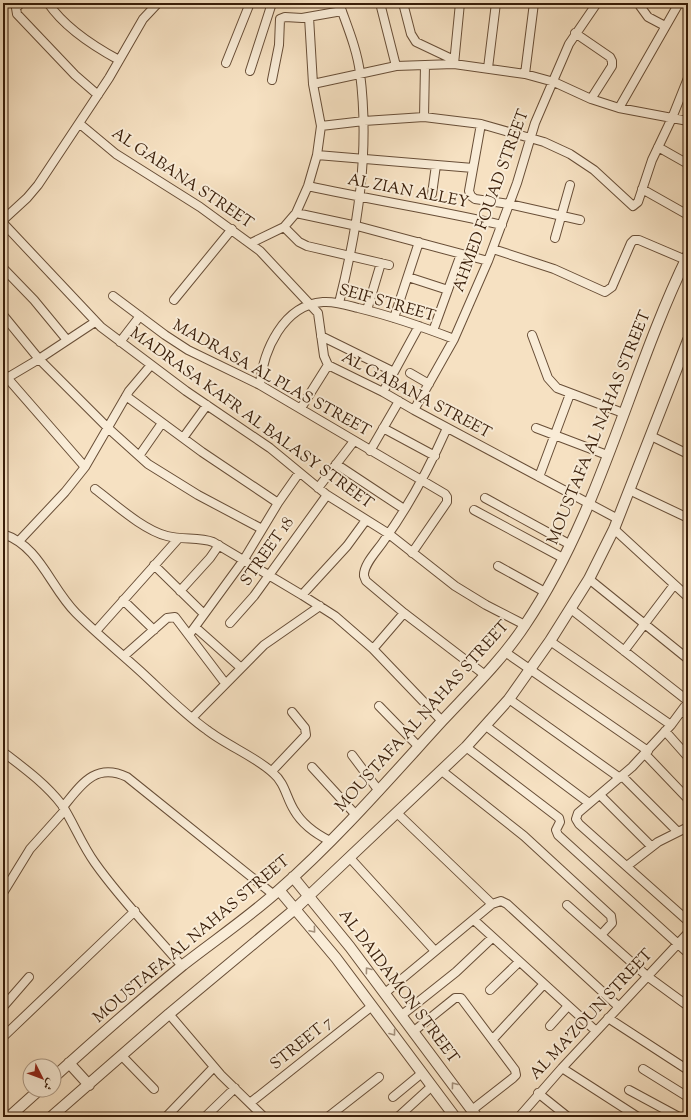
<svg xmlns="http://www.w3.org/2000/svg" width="691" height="1120" font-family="'Sorts Mill Goudy',Amiri,serif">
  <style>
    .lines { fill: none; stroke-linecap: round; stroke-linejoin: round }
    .minor-casing { stroke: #684e37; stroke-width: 10 }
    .tertiary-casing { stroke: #684e37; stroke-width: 12 }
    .minor { stroke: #f9ecd7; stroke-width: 8 }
    .tertiary { stroke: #f9ecd7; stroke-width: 10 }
    .oneway { stroke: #a28f7a }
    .labels { text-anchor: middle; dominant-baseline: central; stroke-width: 4; stroke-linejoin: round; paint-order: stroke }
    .street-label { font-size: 16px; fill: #381d09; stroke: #f9ecd7 }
  </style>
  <rect width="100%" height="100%" fill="#f6e1c2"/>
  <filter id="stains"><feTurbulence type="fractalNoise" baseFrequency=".005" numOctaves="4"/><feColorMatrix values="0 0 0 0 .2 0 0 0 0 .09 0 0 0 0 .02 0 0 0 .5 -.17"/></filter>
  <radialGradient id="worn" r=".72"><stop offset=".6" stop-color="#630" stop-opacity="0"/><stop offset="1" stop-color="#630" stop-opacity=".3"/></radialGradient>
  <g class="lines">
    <defs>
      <path id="minor" d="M 21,3 L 16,8 L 17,14 L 75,75 L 98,95
        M 48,3 C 65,28 93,46 119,60
        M 380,3 L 396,66
        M 403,3 L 411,34 L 416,42 L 454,60
        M 640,6 L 648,17 L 665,26
        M 575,33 L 610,57 L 612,61 L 612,66 L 591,99
        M 226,63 L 250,3
        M 454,64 L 460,3
        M 488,68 L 496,3
        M 250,71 L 272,3
        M 525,74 L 534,3
        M 272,80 L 279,45 L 280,19 L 285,17 L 302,18 L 342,11
        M 313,84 L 396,66 L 454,64 L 525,74 L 554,82 L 591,99 L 619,108 L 688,121
        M 619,108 L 679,3
        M 424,117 L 425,65
        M 80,124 L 116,154 L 200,207 L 260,251 L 318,313 L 324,356 L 328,365 L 383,392 L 414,410 L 618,519
        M 481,124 L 469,191 L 471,196 L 475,199 L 509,204 L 580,220
        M 321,126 L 364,121 L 424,117 L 481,124 L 544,142 L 570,154 L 594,170 L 633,206 L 638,202 L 652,160 L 672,118 L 688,78
        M 658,147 L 688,164
        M 317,155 L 473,168
        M 308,186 C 372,200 437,210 502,225
        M 642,189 L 688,215
        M 432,194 L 436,165
        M 296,213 L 357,226 L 488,261
        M 3,220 L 27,198 L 38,185 L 109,78 L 143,19 L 158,3
        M 3,223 L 101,327 L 186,391 L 270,448 L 327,495 L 389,534 L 455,586 L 486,605 L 525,625
        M 284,227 L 299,242 L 307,246 L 389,265
        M 555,238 L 570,185
        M 251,243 L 284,227 L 296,213 L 308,186 L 317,155 L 321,126 L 313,84 L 309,17
        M 493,249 L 554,269 L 605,292 L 612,287 L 631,243 L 634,240 L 639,240 L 686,260
        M 3,268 L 34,300 L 67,340
        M 408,277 L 448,290
        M 113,296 L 165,335 L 188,350 L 260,385 L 445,494 L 447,497 L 447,502 L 412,553
        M 174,300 L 232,229
        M 339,303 C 358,227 370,151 360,73 C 357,49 347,26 339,3
        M 367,310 L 381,263
        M 3,315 L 39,359 L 108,428 L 148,464 L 198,495 L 262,529
        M 394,318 L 419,242
        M 433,331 L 461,254
        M 532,335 L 548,378 L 557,388 L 623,413
        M 321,336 L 394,372
        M 120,342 L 140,316
        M 3,373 L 85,467
        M 410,373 L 429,384
        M 7,378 L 39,359 L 95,322
        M 260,385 C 263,351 283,305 323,302 C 335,301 347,305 358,308 C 391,316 423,327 454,339
        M 383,392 L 419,326
        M 126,396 L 202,452 L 278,503
        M 301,408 L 328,365
        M 414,410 L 454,339 L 488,261 L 517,183 L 535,123 L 569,44 L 597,3
        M 383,428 L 435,456
        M 447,428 C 431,464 408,507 385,539 C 379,549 363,564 364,576 L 366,581 L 404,613 L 485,675
        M 536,428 L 607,455
        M 651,436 L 688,454
        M 183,438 L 207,405
        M 370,451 L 399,401
        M 139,456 L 162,423
        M 336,464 L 404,509
        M 539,477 L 570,394
        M 318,488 L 354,441
        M 95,489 C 115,504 143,530 167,536 C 183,540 199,537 213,542 L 302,595 L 335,616 L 373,649 L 442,721
        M 629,490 L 688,518
        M 485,498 L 569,544
        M 474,510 L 563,558
        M 614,529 L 688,597
        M 3,534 C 40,546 50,587 76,613 C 96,633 118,651 139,670 C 161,690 183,713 207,730 C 226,745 258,758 273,773 C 285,783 286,797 294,810 C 302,824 316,834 330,841
        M 19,541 L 65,492 L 85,467 L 129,391 L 151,365
        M 154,565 L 204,614
        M 498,566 L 545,592
        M 589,579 L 688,659
        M 180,591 L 210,558 L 219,545
        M 302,595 L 347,546 L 366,520
        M 123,600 L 154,630
        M 571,609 L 688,701
        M 230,623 L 254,596 L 327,495
        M 195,627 L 240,667
        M 96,631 L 178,539
        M 189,635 L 243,561 L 278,503 L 299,473
        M 550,641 L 671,725
        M 373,649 L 404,613
        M 624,651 L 674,585
        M 505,652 L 648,751
        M 124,656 L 167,618 L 175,617 L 225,683
        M 509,699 L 620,778
        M 688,702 L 671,725 L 632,767 L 578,813 L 576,819 L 579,824 L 688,921
        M 379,706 L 419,747
        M 682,710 L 688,716
        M 192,718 L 264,645 L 320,606
        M 486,726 L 589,803
        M 665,731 L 688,757
        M 466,747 L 559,818 L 560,822 L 556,830 L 558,835 L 688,953
        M 3,752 C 24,768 46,784 62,805 C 74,824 82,845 95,863 C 121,900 153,932 182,966
        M 645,754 L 688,799
        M 352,755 L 379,791
        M 312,767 L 356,815
        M 272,771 L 306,735 L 305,728 L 292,712
        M 442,771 L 524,836 L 611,916 L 612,923 L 601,935
        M 622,776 L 677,831
        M 600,795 L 651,846
        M 63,807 C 81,785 95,762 127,777 L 274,895
        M 397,813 L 492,904
        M 350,858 L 435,951
        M 627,866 L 658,842 L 688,827
        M 3,893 L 30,849 L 65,810
        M 567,905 L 647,976 L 688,1006
        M 474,920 L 596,1031
        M 490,990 L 519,962
        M 385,993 L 492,904 L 501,901 L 507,904 L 619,1007
        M 3,1007 L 29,977
        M 169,1014 L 221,1075 L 264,1117
        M 402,1015 L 456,972 L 492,938
        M 608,1018 L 688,1070
        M 550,1026 L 568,1006
        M 414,1031 L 455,998 L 461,998 L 515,1070 L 516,1075 L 513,1078 L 472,1110
        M 3,1037 L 135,911
        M 493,1039 L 543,985
        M 122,1056 L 154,1089
        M 562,1068 L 638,1117
        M 643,1069 L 688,1097
        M 629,1090 L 679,1117
        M 538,1093 L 568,1117
        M 393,1097 L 422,1073
        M 250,1103 L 372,1006
        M 166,1117 L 214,1067
        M 205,1117 L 235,1088
        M 328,1117 L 379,1077
        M 398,1117 L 432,1086
        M 519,1117 L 562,1068 L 688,933"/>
      <path id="tertiary" d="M 293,877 L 350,947 L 477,1117
        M 279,890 L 336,958 L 455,1117
        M 69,1063 L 89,1085
        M 54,1077 C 96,1039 139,1001 183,965 C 215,940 249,917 279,890 C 338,838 389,779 442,721 C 471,690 502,660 525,625 C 601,512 629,376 688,255
        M 9,1117 L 39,1090
        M 51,1117 L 169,1014 L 295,909 L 466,747 L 509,699 L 550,641 L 589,579 L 614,529 L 688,340"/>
    </defs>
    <use href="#minor" class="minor-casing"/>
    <use href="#tertiary" class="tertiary-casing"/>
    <use href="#minor" class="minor"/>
    <use href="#tertiary" class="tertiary"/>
  </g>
  <defs><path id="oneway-chevron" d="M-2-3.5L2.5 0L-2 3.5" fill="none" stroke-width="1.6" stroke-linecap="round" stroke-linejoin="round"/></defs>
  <g class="oneway">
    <use href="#oneway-chevron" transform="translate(313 930) rotate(50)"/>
    <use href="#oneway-chevron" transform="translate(368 970) rotate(-127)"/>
    <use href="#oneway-chevron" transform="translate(393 1033) rotate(53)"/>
    <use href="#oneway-chevron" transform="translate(454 1085) rotate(-127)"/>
  </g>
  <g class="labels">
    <g class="street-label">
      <text transform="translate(182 179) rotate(34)">AL GABANA STREET</text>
      <text transform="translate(408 192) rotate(11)">AL ZIAN ALLEY</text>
      <text transform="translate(492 201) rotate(-70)">AHMED FOUAD STREET</text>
      <text transform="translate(387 304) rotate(16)">SEIF STREET</text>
      <text transform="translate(271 379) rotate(29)">MADRASA AL PLAS STREET</text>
      <text transform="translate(416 396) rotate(28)">AL GABANA STREET</text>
      <text transform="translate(251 419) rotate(36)">MADRASA KAFR AL BALASY STREET</text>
      <text transform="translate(600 428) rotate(-68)">MOUSTAFA AL NAHAS STREET</text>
      <text transform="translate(268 552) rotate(-55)">STREET 18</text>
      <text transform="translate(423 717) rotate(-48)">MOUSTAFA AL NAHAS STREET</text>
      <text transform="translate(192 940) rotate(-40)">MOUSTAFA AL NAHAS STREET</text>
      <text transform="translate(398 987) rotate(53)">AL DAIDAMON STREET</text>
      <text transform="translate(592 1015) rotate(-47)">AL MA'ZOUN STREET</text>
      <text transform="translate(302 1044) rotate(-39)">STREET 7</text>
    </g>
  </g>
  <rect width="691" height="1120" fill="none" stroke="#f6e1c2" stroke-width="16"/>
  <rect x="4" y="4" width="683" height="1112" fill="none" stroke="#381d09" stroke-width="2"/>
  <rect x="8" y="8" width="675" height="1104" fill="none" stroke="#381d09"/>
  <g transform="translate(42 1078) rotate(132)"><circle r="19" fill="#f9ecd7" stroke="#ac9985"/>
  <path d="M0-3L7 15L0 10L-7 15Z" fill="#8f2418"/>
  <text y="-6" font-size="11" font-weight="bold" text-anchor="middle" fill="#381d09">ش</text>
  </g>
  <rect width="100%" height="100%" filter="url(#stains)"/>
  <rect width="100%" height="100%" fill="url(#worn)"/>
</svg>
